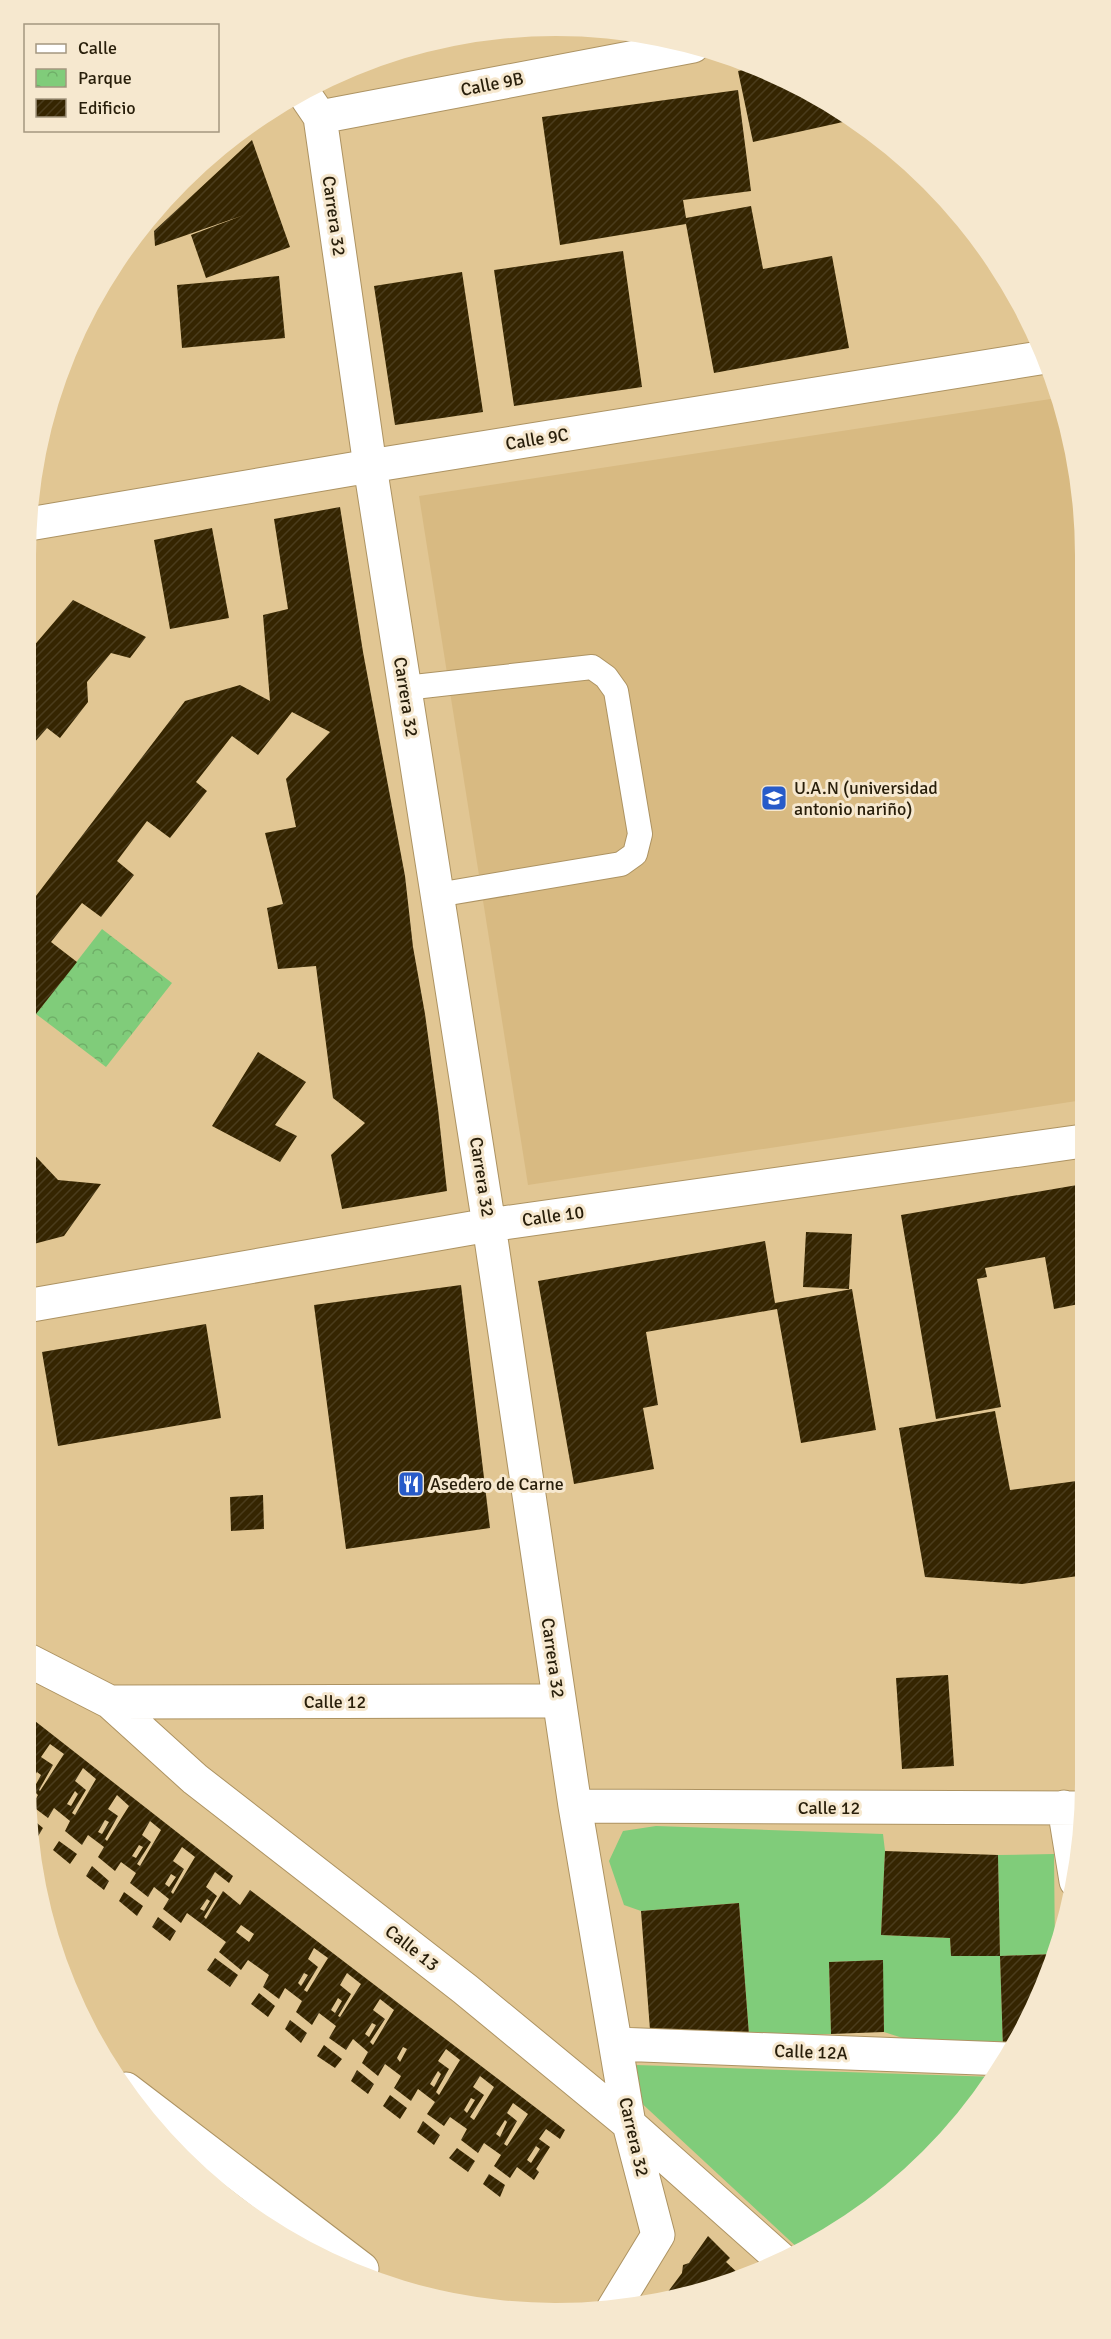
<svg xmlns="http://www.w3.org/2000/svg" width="1111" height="2339" font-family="Signika,sans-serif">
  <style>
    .built { fill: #d8ba82 }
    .grass { fill: #80cc7a }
    .park { fill: url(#park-crowns) }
    .building { fill: url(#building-hatch); fill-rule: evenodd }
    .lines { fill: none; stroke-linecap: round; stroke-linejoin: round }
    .service-casing { stroke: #ad9362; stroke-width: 26 }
    .minor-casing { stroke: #ad9362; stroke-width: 35 }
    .service { stroke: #fff; stroke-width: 24 }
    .minor { stroke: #fff; stroke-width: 33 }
    .labels { text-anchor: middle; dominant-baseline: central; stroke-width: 6; stroke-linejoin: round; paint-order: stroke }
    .street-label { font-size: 18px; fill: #281e0a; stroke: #f6e8cf }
    .poi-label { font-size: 18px; fill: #281e0a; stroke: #f6e8cf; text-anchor: start }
  </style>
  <defs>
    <pattern id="park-crowns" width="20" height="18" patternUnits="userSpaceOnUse" patternTransform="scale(1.5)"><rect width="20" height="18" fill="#80cc7a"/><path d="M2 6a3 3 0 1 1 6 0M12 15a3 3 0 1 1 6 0" fill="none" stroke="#6faf68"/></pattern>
    <pattern id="building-hatch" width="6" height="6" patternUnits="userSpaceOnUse" patternTransform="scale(1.5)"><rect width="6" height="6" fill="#352501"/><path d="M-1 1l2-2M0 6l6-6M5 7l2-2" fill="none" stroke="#4a3c1c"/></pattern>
  </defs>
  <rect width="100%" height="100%" fill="#e1c693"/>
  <path class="built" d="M 1057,398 L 1081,486 L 1083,1100 L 528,1185 L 419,496 Z"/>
  <path class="grass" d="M 656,1826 L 883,1834 L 885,1851 L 881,1935 L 950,1938 L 951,1956 L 1000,1956 L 998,1855 L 1054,1854 L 1055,1954 L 1000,1956 L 1003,2049 L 915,2042 L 884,2032 L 882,1960 L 829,1962 L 831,2034 L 749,2035 L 739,1903 L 641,1911 L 624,1905 L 609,1861 L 623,1831 Z
    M 636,2065 L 997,2077 L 931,2158 L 801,2251 L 636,2098 Z"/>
  <path class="park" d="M 102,929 L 172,983 L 106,1067 L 36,1014 Z"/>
  <path class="building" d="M 556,26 L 571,28 L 526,36 L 486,39 L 406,50 L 452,36 Z
    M 759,66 L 852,120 L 753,142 L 738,71 Z
    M 738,90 L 751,191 L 683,200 L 686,218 L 751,206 L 763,269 L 832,256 L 849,348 L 714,373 L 686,224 L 560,245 L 542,117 Z
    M 252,140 L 290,247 L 206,278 L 191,235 L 244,215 L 155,246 L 154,231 Z
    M 623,251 L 642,387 L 514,406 L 494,270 Z
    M 462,272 L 483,412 L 395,425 L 374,286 Z
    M 279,276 L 285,338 L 182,348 L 177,285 Z
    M 340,507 L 363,652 L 405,876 L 413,947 L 425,1014 L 438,1109 L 447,1191 L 342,1209 L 331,1155 L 365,1123 L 333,1098 L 316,966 L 278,969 L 267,908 L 283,904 L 265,833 L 296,827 L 286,779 L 330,732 L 292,712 L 258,755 L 232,736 L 196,782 L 207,791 L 170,838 L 147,821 L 117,861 L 134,875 L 101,917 L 82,903 L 51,942 L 77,962 L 36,1014 L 26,1006 L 26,909 L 185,701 L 240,685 L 270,701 L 263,615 L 288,609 L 274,519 Z
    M 212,528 L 229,618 L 170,629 L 154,540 Z
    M 73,600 L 146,637 L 130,658 L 111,653 L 87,682 L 88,702 L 60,738 L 47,728 L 26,752 L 26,655 Z
    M 258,1052 L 306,1082 L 275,1125 L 297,1136 L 280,1162 L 212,1126 Z
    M 26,1146 L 58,1180 L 101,1184 L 64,1236 L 26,1246 Z
    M 1083,1184 L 1084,1303 L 1054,1309 L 1045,1257 L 985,1268 L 987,1277 L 977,1279 L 1001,1407 L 936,1419 L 901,1215 Z
    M 806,1232 L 852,1234 L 849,1289 L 803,1287 Z
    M 765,1241 L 775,1303 L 852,1289 L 876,1430 L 801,1443 L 777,1309 L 646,1332 L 658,1405 L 643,1408 L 654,1469 L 574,1484 L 538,1281 Z
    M 461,1285 L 490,1528 L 346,1549 L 314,1305 Z
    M 206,1324 L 221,1418 L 58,1446 L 42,1352 Z
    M 995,1411 L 1010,1490 L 1084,1480 L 1085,1575 L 1022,1584 L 925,1577 L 899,1428 Z
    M 263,1495 L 264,1529 L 231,1531 L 230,1497 Z
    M 948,1675 L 954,1766 L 902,1769 L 896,1678 Z
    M 26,1714 L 233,1876 L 229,1883 L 215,1872 L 206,1887 L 217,1896 L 204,1917 L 206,1919 L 223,1891 L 240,1905 L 250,1890 L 565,2130 L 560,2139 L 546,2129 L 539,2139 L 550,2147 L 536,2169 L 539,2172 L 534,2180 L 517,2167 L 510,2178 L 494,2166 L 501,2155 L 484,2143 L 478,2153 L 461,2140 L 467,2129 L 450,2117 L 444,2126 L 427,2114 L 435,2102 L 418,2089 L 411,2101 L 394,2088 L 401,2076 L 385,2064 L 378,2076 L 362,2063 L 368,2052 L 353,2039 L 346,2050 L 329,2038 L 336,2026 L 319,2013 L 312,2025 L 296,2012 L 302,2001 L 285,1988 L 279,1999 L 263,1987 L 269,1975 L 248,1960 L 241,1970 L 219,1952 L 226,1942 L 187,1913 L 181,1923 L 163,1909 L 169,1899 L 154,1887 L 148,1897 L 130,1883 L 136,1873 L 121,1862 L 115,1871 L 98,1857 L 104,1847 L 88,1835 L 82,1845 L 65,1831 L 70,1821 L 54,1808 L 48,1818 L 32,1806 L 38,1795 L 26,1784 L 26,1736 L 28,1732 L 26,1731 ZM 50,1744 L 64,1754 L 40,1791 L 39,1790 L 53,1765 L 41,1757 ZM 83,1768 L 96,1779 L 75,1815 L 72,1813 L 86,1790 L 75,1781 ZM 37,1772 L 41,1775 L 35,1786 L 30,1783 ZM 75,1791 L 78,1794 L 71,1806 L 67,1804 ZM 117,1795 L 129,1806 L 107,1841 L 105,1839 L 118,1816 L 108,1809 ZM 105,1820 L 109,1822 L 102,1834 L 98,1832 ZM 150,1821 L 161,1830 L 140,1866 L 137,1864 L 151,1842 L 142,1835 ZM 139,1845 L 143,1847 L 136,1858 L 132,1856 ZM 182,1847 L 195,1857 L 173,1894 L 171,1892 L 184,1869 L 173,1861 ZM 171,1874 L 176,1877 L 169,1887 L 165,1884 ZM 207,1899 L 210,1901 L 204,1911 L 200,1909 ZM 241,1925 L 254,1934 L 249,1942 L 236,1932 ZM 314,1948 L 328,1958 L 307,1992 L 304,1990 L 318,1967 L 308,1959 ZM 304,1973 L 308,1975 L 301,1986 L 298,1983 ZM 347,1973 L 361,1984 L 340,2017 L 338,2016 L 351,1994 L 340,1985 ZM 338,1998 L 342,2001 L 335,2013 L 331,2010 ZM 380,1999 L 394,2010 L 373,2045 L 370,2042 L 385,2019 L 373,2010 ZM 372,2023 L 376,2025 L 369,2037 L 365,2034 ZM 403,2047 L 407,2049 L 400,2062 L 397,2058 ZM 446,2049 L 460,2060 L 439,2095 L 436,2092 L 449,2069 L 438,2061 ZM 438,2071 L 441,2074 L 434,2087 L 430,2084 ZM 480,2076 L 494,2087 L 474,2120 L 470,2117 L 484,2095 L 473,2087 ZM 471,2098 L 475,2100 L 467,2113 L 464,2110 ZM 513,2103 L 528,2114 L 507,2146 L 504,2144 L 517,2121 L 507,2113 ZM 505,2120 L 507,2122 L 500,2137 L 496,2134 ZM 536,2146 L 540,2149 L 531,2163 L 527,2160 Z
    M 31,1818 L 43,1828 L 37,1838 L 34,1836 Z
    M 59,1841 L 77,1854 L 70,1864 L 53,1850 Z
    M 885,1851 L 998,1855 L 1000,1956 L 1055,1954 L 1045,1987 L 1012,2049 L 1003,2049 L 1000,1956 L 951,1956 L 950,1938 L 881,1935 Z
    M 92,1866 L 109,1881 L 104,1890 L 86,1876 Z
    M 124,1892 L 143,1906 L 137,1916 L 119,1901 Z
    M 739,1903 L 749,2035 L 651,2043 L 641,1911 Z
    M 158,1917 L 176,1931 L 170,1941 L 152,1927 Z
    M 215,1958 L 238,1975 L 230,1987 L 207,1970 Z
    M 883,1960 L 884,2032 L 831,2034 L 829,1962 Z
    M 259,1993 L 275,2006 L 268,2017 L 251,2004 Z
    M 290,2020 L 307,2033 L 301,2043 L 285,2029 Z
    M 324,2045 L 342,2059 L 335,2068 L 317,2056 Z
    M 357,2070 L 374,2084 L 368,2094 L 351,2081 Z
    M 390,2095 L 407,2108 L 400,2119 L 383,2106 Z
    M 423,2121 L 440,2135 L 434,2145 L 417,2132 Z
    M 457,2148 L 475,2161 L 468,2172 L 449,2158 Z
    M 489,2174 L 505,2185 L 500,2197 L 483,2184 Z
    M 708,2236 L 730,2258 L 726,2262 L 739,2274 L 664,2297 L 682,2273 L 683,2265 L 689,2263 Z"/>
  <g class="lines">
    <defs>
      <path id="service" d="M 405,688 L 592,667 L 606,677 L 616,691 L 640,834 L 635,854 L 621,864 L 437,895"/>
      <path id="minor" d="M 303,92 L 320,117 L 370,466 L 489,1225 L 575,1806 L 629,2124 L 658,2235 L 613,2309
        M 320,117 L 693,46
        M 29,524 L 370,466 L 1046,357
        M 26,1306 L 489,1225 L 1083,1141
        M 26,1659 L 110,1702 L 195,1779 L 465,1989 L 629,2124 L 783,2261
        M 110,1702 L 559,1701
        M 575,1806 L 1083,1808
        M 1064,1807 L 1076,1881
        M 616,2044 L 1006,2059
        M 126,2089 L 362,2269"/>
    </defs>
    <use href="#service" class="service-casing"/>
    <use href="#minor" class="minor-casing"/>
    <use href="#service" class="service"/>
    <use href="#minor" class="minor"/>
  </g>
  <defs>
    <symbol id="university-square" viewBox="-11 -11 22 22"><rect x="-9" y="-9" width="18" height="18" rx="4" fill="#275bc9" stroke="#f6e8cf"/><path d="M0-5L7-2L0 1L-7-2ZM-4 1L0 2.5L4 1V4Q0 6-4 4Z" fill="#fff"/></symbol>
    <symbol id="restaurant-square" viewBox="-11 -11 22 22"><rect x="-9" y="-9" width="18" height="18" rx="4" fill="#275bc9" stroke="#f6e8cf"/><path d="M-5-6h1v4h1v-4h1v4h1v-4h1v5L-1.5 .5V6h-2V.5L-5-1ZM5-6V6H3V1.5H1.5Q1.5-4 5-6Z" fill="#fff"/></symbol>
  </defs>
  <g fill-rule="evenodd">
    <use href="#university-square" x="759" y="783" width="30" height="30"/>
    <use href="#restaurant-square" x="396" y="1469" width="30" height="30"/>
  </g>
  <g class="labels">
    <g class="street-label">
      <text transform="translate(492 84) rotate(-11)">Calle 9B</text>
      <text transform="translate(334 216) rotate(82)">Carrera 32</text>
      <text transform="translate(537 439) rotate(-9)">Calle 9C</text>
      <text transform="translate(406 697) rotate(81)">Carrera 32</text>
      <text transform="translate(482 1177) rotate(81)">Carrera 32</text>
      <text transform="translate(553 1216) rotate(-8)">Calle 10</text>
      <text transform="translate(553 1658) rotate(82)">Carrera 32</text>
      <text x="335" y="1702">Calle 12</text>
      <text x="829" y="1808">Calle 12</text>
      <text transform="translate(412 1948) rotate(38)">Calle 13</text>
      <text transform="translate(811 2052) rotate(2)">Calle 12A</text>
      <text transform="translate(634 2137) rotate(77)">Carrera 32</text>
    </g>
    <g class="poi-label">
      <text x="794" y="788">U.A.N (universidad<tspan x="794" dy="21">antonio nariño)</tspan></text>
      <text x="430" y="1484">Asedero de Carne</text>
    </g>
  </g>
  <path d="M0 0H1111V2339H0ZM555 36H556A519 519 0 0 1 1075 555V1784A519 519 0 0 1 556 2303H555A519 519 0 0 1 36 1784V555A519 519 0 0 1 555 36Z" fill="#f6e8cf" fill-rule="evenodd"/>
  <rect x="24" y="24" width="195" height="108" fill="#f6e8cf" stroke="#a49780" stroke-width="1.5"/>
  <rect x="36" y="44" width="30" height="9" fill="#ffffff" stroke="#a49780" stroke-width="1.5"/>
  <text x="78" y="54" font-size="18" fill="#281e0a">Calle</text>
  <rect x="36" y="69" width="30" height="18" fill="url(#park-crowns)" stroke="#a49780" stroke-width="1.5"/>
  <text x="78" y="84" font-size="18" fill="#281e0a">Parque</text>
  <rect x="36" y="99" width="30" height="18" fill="url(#building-hatch)" stroke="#a49780" stroke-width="1.5"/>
  <text x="78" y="114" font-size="18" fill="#281e0a">Edificio</text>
</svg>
